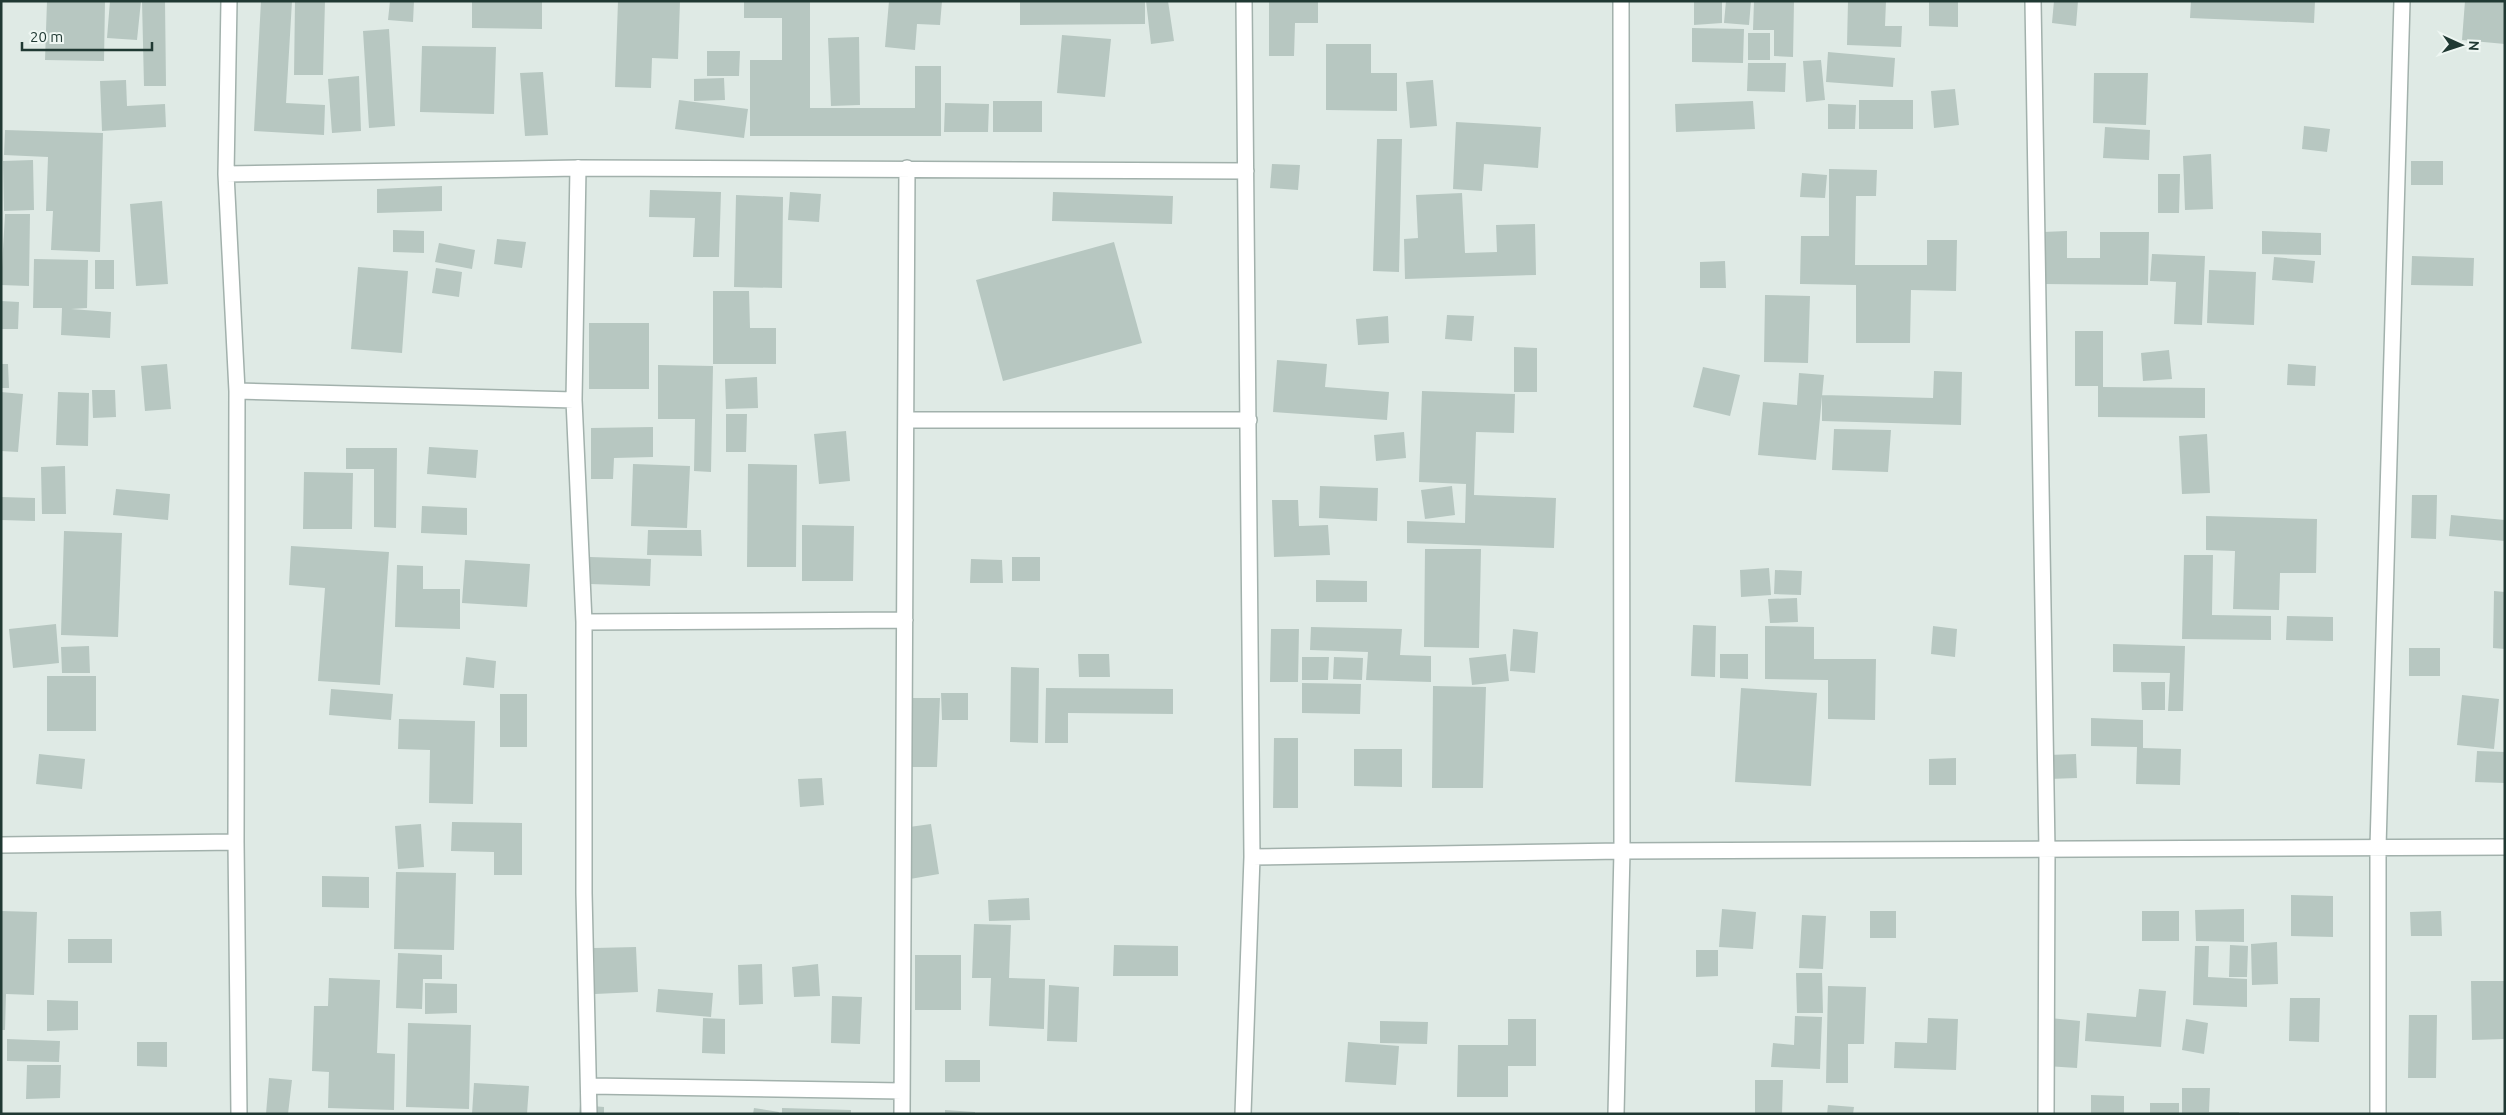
<svg xmlns="http://www.w3.org/2000/svg" width="2506" height="1115" font-family="Ubuntu,sans-serif">
  <style>
    .building { fill: #b7c7c1 }
    .lines { fill: none; stroke-linecap: round; stroke-linejoin: round }
    .minor-casing { stroke: #a2b1ac; stroke-width: 18 }
    .minor { stroke: #fff; stroke-width: 15 }
  </style>
  <rect width="100%" height="100%" fill="#dfeae5"/>
  <path class="building" d="M 47,1 L 105,1 L 104,61 L 45,60 Z
    M 110,1 L 141,1 L 137,40 L 107,38 Z
    M 142,1 L 165,1 L 166,86 L 144,86 Z
    M 261,1 L 292,1 L 286,103 L 325,105 L 324,135 L 254,131 Z
    M 295,1 L 325,1 L 323,75 L 294,75 Z
    M 390,1 L 414,1 L 413,22 L 388,20 Z
    M 472,1 L 542,1 L 542,29 L 472,28 Z
    M 618,1 L 680,1 L 678,59 L 652,58 L 651,88 L 615,87 Z
    M 744,1 L 810,1 L 810,108 L 915,108 L 915,66 L 941,66 L 941,136 L 750,136 L 750,60 L 782,60 L 782,18 L 744,18 Z
    M 889,1 L 942,1 L 940,25 L 917,24 L 915,50 L 885,47 Z
    M 1020,1 L 1145,1 L 1145,24 L 1020,25 Z
    M 1146,1 L 1168,1 L 1174,41 L 1151,44 Z
    M 1269,1 L 1318,1 L 1318,23 L 1295,23 L 1294,56 L 1269,56 Z
    M 1722,1 L 1722,23 L 1694,25 L 1694,2 Z
    M 1726,1 L 1751,1 L 1749,25 L 1724,23 Z
    M 1754,1 L 1794,1 L 1793,57 L 1774,56 L 1774,30 L 1753,30 Z
    M 1848,1 L 1886,1 L 1885,26 L 1902,26 L 1901,47 L 1847,45 Z
    M 1929,1 L 1958,1 L 1958,27 L 1929,26 Z
    M 2054,1 L 2078,1 L 2076,26 L 2052,23 Z
    M 2191,1 L 2315,1 L 2314,23 L 2190,18 Z
    M 2465,1 L 2505,1 L 2505,44 L 2462,40 Z
    M 1692,28 L 1744,29 L 1743,63 L 1692,62 Z
    M 389,29 L 395,126 L 369,128 L 363,31 Z
    M 1748,33 L 1770,33 L 1770,60 L 1748,60 Z
    M 1062,35 L 1111,39 L 1105,97 L 1057,93 Z
    M 859,37 L 860,105 L 831,106 L 828,38 Z
    M 1326,44 L 1371,44 L 1371,73 L 1397,73 L 1397,111 L 1326,110 Z
    M 422,46 L 496,47 L 494,114 L 420,112 Z
    M 707,51 L 740,51 L 739,76 L 707,76 Z
    M 1828,52 L 1895,58 L 1893,87 L 1826,82 Z
    M 1821,60 L 1825,100 L 1806,102 L 1803,61 Z
    M 1748,63 L 1786,63 L 1785,92 L 1747,91 Z
    M 543,72 L 548,135 L 525,136 L 520,73 Z
    M 2094,73 L 2148,73 L 2146,125 L 2093,123 Z
    M 359,76 L 361,131 L 332,133 L 328,79 Z
    M 724,78 L 725,100 L 694,101 L 694,79 Z
    M 126,80 L 127,106 L 165,104 L 166,127 L 102,131 L 100,81 Z
    M 1433,80 L 1437,126 L 1410,128 L 1406,82 Z
    M 1955,89 L 1959,125 L 1934,128 L 1931,91 Z
    M 679,100 L 748,109 L 744,138 L 675,129 Z
    M 1859,100 L 1913,100 L 1913,129 L 1859,129 Z
    M 993,101 L 1042,101 L 1042,132 L 993,132 Z
    M 1753,101 L 1755,129 L 1676,132 L 1675,104 Z
    M 945,103 L 989,104 L 988,132 L 944,132 Z
    M 1828,104 L 1856,105 L 1855,129 L 1828,129 Z
    M 1456,122 L 1541,127 L 1538,168 L 1484,164 L 1482,191 L 1453,189 Z
    M 2304,126 L 2330,129 L 2327,152 L 2302,149 Z
    M 2105,127 L 2150,130 L 2149,160 L 2103,158 Z
    M 5,130 L 103,133 L 100,252 L 51,250 L 53,211 L 46,211 L 48,157 L 4,155 Z
    M 1377,139 L 1402,139 L 1399,272 L 1373,271 Z
    M 2211,154 L 2213,209 L 2185,210 L 2183,156 Z
    M 33,160 L 34,210 L 4,211 L 3,161 Z
    M 2411,161 L 2443,161 L 2443,185 L 2411,185 Z
    M 1272,164 L 1300,165 L 1298,190 L 1270,188 Z
    M 1829,169 L 1877,170 L 1876,196 L 1856,196 L 1855,265 L 1927,265 L 1927,240 L 1957,240 L 1956,291 L 1911,290 L 1910,343 L 1856,343 L 1856,285 L 1800,284 L 1801,236 L 1829,236 Z
    M 1802,173 L 1827,175 L 1825,198 L 1800,197 Z
    M 2158,174 L 2180,174 L 2179,213 L 2158,213 Z
    M 442,186 L 442,211 L 377,213 L 377,189 Z
    M 650,190 L 721,192 L 719,257 L 693,257 L 695,218 L 649,217 Z
    M 790,192 L 821,194 L 819,222 L 788,220 Z
    M 1053,192 L 1173,196 L 1172,224 L 1052,221 Z
    M 1462,193 L 1465,253 L 1497,252 L 1496,225 L 1535,224 L 1536,275 L 1405,279 L 1404,239 L 1418,238 L 1416,195 Z
    M 736,195 L 783,197 L 782,288 L 734,287 Z
    M 162,201 L 168,284 L 136,286 L 130,204 Z
    M 5,214 L 30,214 L 29,286 L 1,285 Z
    M 393,230 L 424,231 L 424,253 L 393,252 Z
    M 2067,231 L 2067,258 L 2100,258 L 2100,232 L 2149,232 L 2148,285 L 2043,284 L 2043,232 Z
    M 2262,231 L 2321,233 L 2321,255 L 2262,254 Z
    M 497,239 L 526,242 L 522,268 L 494,264 Z
    M 1114,242 L 1142,343 L 1003,381 L 976,280 Z
    M 439,243 L 475,250 L 472,269 L 435,262 Z
    M 2152,254 L 2205,256 L 2202,325 L 2174,324 L 2176,282 L 2150,281 Z
    M 2412,256 L 2474,258 L 2473,286 L 2411,285 Z
    M 2274,257 L 2315,261 L 2313,283 L 2272,280 Z
    M 34,259 L 88,260 L 87,308 L 71,309 L 111,312 L 110,338 L 61,335 L 62,308 L 33,308 Z
    M 95,260 L 114,260 L 114,289 L 95,289 Z
    M 1725,261 L 1726,288 L 1700,288 L 1700,262 Z
    M 358,267 L 408,271 L 402,353 L 351,349 Z
    M 436,268 L 462,272 L 459,297 L 432,293 Z
    M 2209,270 L 2256,272 L 2254,325 L 2207,323 Z
    M 713,291 L 749,291 L 750,328 L 776,328 L 776,364 L 713,364 Z
    M 1765,295 L 1810,296 L 1808,363 L 1764,362 Z
    M 1,301 L 19,302 L 18,329 L 1,329 Z
    M 1447,315 L 1474,316 L 1472,341 L 1445,339 Z
    M 1388,316 L 1389,343 L 1358,345 L 1356,319 Z
    M 589,323 L 649,323 L 649,389 L 589,389 Z
    M 2075,331 L 2103,331 L 2103,387 L 2205,388 L 2205,418 L 2098,417 L 2098,386 L 2075,386 Z
    M 1514,347 L 1537,348 L 1537,392 L 1514,392 Z
    M 2169,350 L 2172,379 L 2143,381 L 2141,353 Z
    M 1277,360 L 1327,364 L 1325,387 L 1389,392 L 1387,420 L 1273,412 Z
    M 1,364 L 8,364 L 9,388 L 1,388 Z
    M 167,364 L 171,409 L 145,411 L 141,366 Z
    M 2288,364 L 2316,366 L 2315,386 L 2287,385 Z
    M 658,365 L 713,366 L 711,472 L 694,471 L 695,419 L 658,419 Z
    M 1703,367 L 1740,375 L 1730,416 L 1693,407 Z
    M 1934,371 L 1962,372 L 1961,425 L 1822,421 L 1822,395 L 1933,398 Z
    M 1799,373 L 1824,375 L 1816,460 L 1758,455 L 1763,402 L 1797,405 Z
    M 757,377 L 758,408 L 726,409 L 725,379 Z
    M 92,390 L 115,390 L 116,417 L 93,418 Z
    M 1422,391 L 1515,394 L 1514,433 L 1476,432 L 1474,495 L 1556,498 L 1554,548 L 1407,543 L 1407,521 L 1465,523 L 1466,484 L 1419,482 Z
    M 1,392 L 23,394 L 18,452 L 1,451 Z
    M 58,392 L 89,393 L 88,446 L 56,445 Z
    M 726,414 L 747,414 L 746,452 L 726,452 Z
    M 653,427 L 653,457 L 614,458 L 613,479 L 591,479 L 591,428 Z
    M 1834,429 L 1891,430 L 1888,472 L 1832,470 Z
    M 846,431 L 850,481 L 819,484 L 814,434 Z
    M 1404,432 L 1406,458 L 1376,461 L 1374,435 Z
    M 2207,434 L 2210,493 L 2182,494 L 2179,436 Z
    M 429,447 L 478,450 L 476,478 L 427,474 Z
    M 346,448 L 397,448 L 396,528 L 374,527 L 374,469 L 346,469 Z
    M 633,464 L 690,466 L 687,528 L 631,526 Z
    M 748,464 L 797,465 L 796,567 L 747,567 Z
    M 65,466 L 66,514 L 42,514 L 41,467 Z
    M 304,472 L 353,473 L 352,529 L 303,529 Z
    M 1320,486 L 1378,488 L 1377,521 L 1319,518 Z
    M 1452,486 L 1455,515 L 1425,519 L 1421,490 Z
    M 116,489 L 170,494 L 168,520 L 113,515 Z
    M 2412,495 L 2437,495 L 2436,539 L 2411,538 Z
    M 1,497 L 35,498 L 35,521 L 1,520 Z
    M 1272,500 L 1298,500 L 1299,526 L 1328,525 L 1330,555 L 1274,557 Z
    M 422,506 L 467,508 L 467,535 L 421,533 Z
    M 2451,515 L 2505,520 L 2505,541 L 2449,536 Z
    M 2206,516 L 2317,519 L 2316,573 L 2280,573 L 2279,610 L 2233,609 L 2235,551 L 2206,550 Z
    M 802,525 L 854,526 L 853,581 L 802,581 Z
    M 648,530 L 701,530 L 702,556 L 647,555 Z
    M 64,531 L 122,533 L 118,637 L 61,635 Z
    M 291,546 L 389,552 L 380,685 L 318,681 L 325,588 L 289,585 Z
    M 1425,549 L 1481,549 L 1479,648 L 1424,647 Z
    M 2184,555 L 2213,555 L 2212,615 L 2271,616 L 2271,640 L 2182,639 Z
    M 590,557 L 651,559 L 650,586 L 590,584 Z
    M 1012,557 L 1040,557 L 1040,581 L 1012,581 Z
    M 971,559 L 1002,560 L 1003,583 L 970,583 Z
    M 465,560 L 530,564 L 527,607 L 462,603 Z
    M 397,565 L 423,566 L 423,589 L 460,589 L 460,629 L 395,627 Z
    M 1769,568 L 1771,595 L 1741,597 L 1740,570 Z
    M 1775,570 L 1802,571 L 1801,595 L 1774,594 Z
    M 1316,580 L 1367,581 L 1367,602 L 1316,602 Z
    M 2494,591 L 2505,592 L 2505,649 L 2493,648 Z
    M 1797,598 L 1798,622 L 1770,623 L 1768,599 Z
    M 2287,616 L 2333,617 L 2333,641 L 2286,640 Z
    M 56,624 L 59,663 L 13,668 L 9,629 Z
    M 1693,625 L 1716,626 L 1715,677 L 1691,676 Z
    M 1765,626 L 1814,627 L 1814,659 L 1876,659 L 1875,720 L 1828,719 L 1828,680 L 1765,679 Z
    M 1933,626 L 1957,629 L 1955,657 L 1931,654 Z
    M 1311,627 L 1402,629 L 1400,655 L 1431,656 L 1431,682 L 1366,680 L 1368,652 L 1310,650 Z
    M 1271,629 L 1299,629 L 1298,682 L 1270,682 Z
    M 1513,629 L 1538,632 L 1535,673 L 1510,671 Z
    M 2113,644 L 2185,646 L 2183,711 L 2168,711 L 2170,673 L 2113,672 Z
    M 89,646 L 90,673 L 62,673 L 61,647 Z
    M 2409,648 L 2440,648 L 2440,676 L 2409,676 Z
    M 1078,654 L 1109,654 L 1110,677 L 1079,677 Z
    M 1506,654 L 1509,681 L 1472,685 L 1469,658 Z
    M 1720,654 L 1748,654 L 1748,679 L 1720,678 Z
    M 466,657 L 496,661 L 494,688 L 463,685 Z
    M 1302,657 L 1329,657 L 1328,680 L 1302,680 Z
    M 1334,657 L 1363,658 L 1362,680 L 1333,679 Z
    M 1011,667 L 1039,668 L 1038,743 L 1010,742 Z
    M 47,676 L 96,676 L 96,731 L 47,731 Z
    M 2141,682 L 2165,682 L 2165,710 L 2142,710 Z
    M 1302,683 L 1361,684 L 1360,714 L 1302,713 Z
    M 1433,686 L 1486,687 L 1483,788 L 1432,788 Z
    M 1046,688 L 1173,689 L 1173,714 L 1068,713 L 1068,743 L 1045,743 Z
    M 1741,688 L 1817,693 L 1811,786 L 1735,782 Z
    M 331,689 L 393,694 L 391,720 L 329,715 Z
    M 941,693 L 968,693 L 968,720 L 942,720 Z
    M 500,694 L 527,694 L 527,747 L 500,747 Z
    M 2462,695 L 2499,699 L 2494,749 L 2457,745 Z
    M 909,698 L 940,698 L 937,767 L 908,767 Z
    M 2091,718 L 2143,720 L 2143,748 L 2181,749 L 2180,785 L 2136,784 L 2137,747 L 2091,746 Z
    M 399,719 L 475,721 L 473,804 L 429,803 L 430,750 L 398,749 Z
    M 1274,738 L 1298,738 L 1298,808 L 1273,808 Z
    M 1354,749 L 1402,749 L 1402,787 L 1354,786 Z
    M 2477,751 L 2505,752 L 2505,783 L 2475,782 Z
    M 39,754 L 85,759 L 82,789 L 36,784 Z
    M 2076,754 L 2077,778 L 2049,779 L 2048,755 Z
    M 1956,758 L 1956,785 L 1929,785 L 1929,759 Z
    M 822,778 L 824,805 L 800,807 L 798,779 Z
    M 452,822 L 522,823 L 522,875 L 494,875 L 494,852 L 451,851 Z
    M 421,824 L 424,867 L 398,869 L 395,826 Z
    M 931,824 L 939,874 L 910,879 L 902,828 Z
    M 396,872 L 456,873 L 454,950 L 394,949 Z
    M 322,876 L 369,877 L 369,908 L 322,907 Z
    M 2291,895 L 2333,896 L 2333,937 L 2291,936 Z
    M 1029,898 L 1030,920 L 989,921 L 988,900 Z
    M 1722,909 L 1756,912 L 1753,949 L 1719,947 Z
    M 2244,909 L 2244,942 L 2196,941 L 2195,910 Z
    M 1,911 L 37,912 L 34,995 L 6,994 L 5,1030 L 1,1030 Z
    M 1870,911 L 1896,911 L 1896,938 L 1870,938 Z
    M 2142,911 L 2179,911 L 2179,941 L 2142,941 Z
    M 2441,911 L 2442,936 L 2411,936 L 2410,912 Z
    M 1802,915 L 1826,916 L 1823,969 L 1799,968 Z
    M 974,924 L 1011,925 L 1009,978 L 1045,979 L 1044,1029 L 989,1026 L 991,978 L 972,978 Z
    M 68,939 L 112,939 L 112,963 L 68,963 Z
    M 2277,942 L 2278,984 L 2252,985 L 2251,944 Z
    M 1114,945 L 1178,946 L 1178,976 L 1113,976 Z
    M 2230,945 L 2248,946 L 2247,977 L 2229,977 Z
    M 2195,946 L 2209,946 L 2208,977 L 2247,979 L 2247,1007 L 2193,1005 Z
    M 636,947 L 638,992 L 595,994 L 594,948 Z
    M 1696,950 L 1718,950 L 1718,976 L 1696,977 Z
    M 398,953 L 442,955 L 442,979 L 423,979 L 422,1009 L 396,1008 Z
    M 915,955 L 961,955 L 961,1010 L 915,1010 Z
    M 762,964 L 763,1004 L 739,1005 L 738,965 Z
    M 818,964 L 820,996 L 794,997 L 792,967 Z
    M 1796,973 L 1822,973 L 1823,1013 L 1797,1013 Z
    M 329,978 L 380,980 L 377,1053 L 395,1054 L 394,1110 L 328,1108 L 329,1072 L 312,1071 L 314,1006 L 328,1006 Z
    M 2471,981 L 2505,981 L 2505,1039 L 2472,1040 Z
    M 425,983 L 457,984 L 457,1013 L 425,1014 Z
    M 1049,985 L 1079,987 L 1077,1042 L 1047,1041 Z
    M 1828,986 L 1866,987 L 1864,1044 L 1848,1044 L 1848,1083 L 1826,1083 Z
    M 658,989 L 713,993 L 711,1017 L 656,1012 Z
    M 2139,989 L 2166,991 L 2161,1047 L 2085,1041 L 2087,1013 L 2136,1017 Z
    M 832,996 L 862,997 L 860,1044 L 831,1043 Z
    M 2290,998 L 2320,998 L 2319,1042 L 2289,1041 Z
    M 47,1000 L 78,1001 L 78,1030 L 47,1031 Z
    M 2409,1015 L 2437,1015 L 2436,1078 L 2408,1078 Z
    M 1795,1016 L 1822,1017 L 1820,1069 L 1771,1067 L 1773,1043 L 1794,1045 Z
    M 703,1018 L 725,1019 L 725,1054 L 702,1053 Z
    M 1928,1018 L 1958,1019 L 1956,1070 L 1894,1068 L 1895,1042 L 1927,1043 Z
    M 2050,1018 L 2080,1021 L 2077,1068 L 2046,1066 Z
    M 1508,1019 L 1536,1019 L 1536,1066 L 1508,1066 L 1508,1097 L 1457,1097 L 1458,1045 L 1508,1045 Z
    M 2186,1019 L 2208,1023 L 2204,1054 L 2182,1050 Z
    M 1380,1021 L 1428,1022 L 1427,1044 L 1380,1043 Z
    M 408,1023 L 471,1025 L 469,1109 L 406,1107 Z
    M 7,1039 L 60,1041 L 59,1062 L 7,1061 Z
    M 137,1042 L 167,1042 L 167,1067 L 137,1066 Z
    M 1348,1042 L 1399,1046 L 1396,1085 L 1345,1082 Z
    M 945,1060 L 980,1060 L 980,1082 L 945,1082 Z
    M 27,1065 L 61,1065 L 60,1098 L 26,1099 Z
    M 269,1078 L 292,1080 L 288,1114 L 266,1114 Z
    M 1755,1080 L 1783,1080 L 1782,1114 L 1755,1114 Z
    M 474,1083 L 529,1086 L 527,1114 L 472,1114 Z
    M 2182,1088 L 2210,1088 L 2209,1112 L 2239,1112 L 2239,1114 L 2182,1114 Z
    M 2091,1095 L 2124,1096 L 2124,1114 L 2091,1114 Z
    M 2150,1103 L 2179,1103 L 2179,1114 L 2150,1114 Z
    M 580,1105 L 604,1107 L 604,1114 L 579,1114 Z
    M 1828,1105 L 1854,1107 L 1853,1114 L 1827,1114 Z
    M 754,1108 L 779,1112 L 778,1114 L 753,1114 Z
    M 782,1108 L 851,1110 L 851,1114 L 782,1114 Z
    M 945,1110 L 975,1112 L 975,1114 L 945,1114 Z"/>
  <g class="lines">
    <defs>
      <path id="minor" d="M 229,1 L 226,174 L 237,391 L 236,842 L 239,1114
        M 2033,1 L 2047,850 L 2046,1114
        M 578,168 L 574,400 L 584,622 L 584,893 L 589,1114
        M 226,174 L 578,168 L 1246,171
        M 237,391 L 574,400
        M 906,420 L 1249,420
        M 584,622 L 905,620
        M 1,845 L 236,842
        M 1252,857 L 1622,851 L 2505,847
        M 590,1086 L 902,1091
        M 902,1114 L 907,168
        M 1243,1114 L 1252,857 L 1244,1
        M 1616,1114 L 1622,851 L 1621,1
        M 2378,1114 L 2378,847 L 2402,1"/>
    </defs>
    <use href="#minor" class="minor-casing"/>
    <use href="#minor" class="minor"/>
  </g>
  <rect width="2506" height="1115" fill="none" stroke="#203933" stroke-width="5"/>
  <g transform="translate(2461 45) rotate(93)" stroke="#eff7f3" stroke-width="4" paint-order="stroke">
  <path d="M0-4L9 19L0 12L-9 19Z" fill="#203933"/>
  <text y="-8" font-size="14" font-weight="bold" text-anchor="middle" fill="#203933">N</text>
  </g>
  <path d="M22 42v8h130v-8" fill="none" stroke="#203933" stroke-width="2.5"/>
  <text x="30" y="42" font-size="15" fill="#203933" stroke="#eff7f3" stroke-width="4" paint-order="stroke">20 m</text>
</svg>
